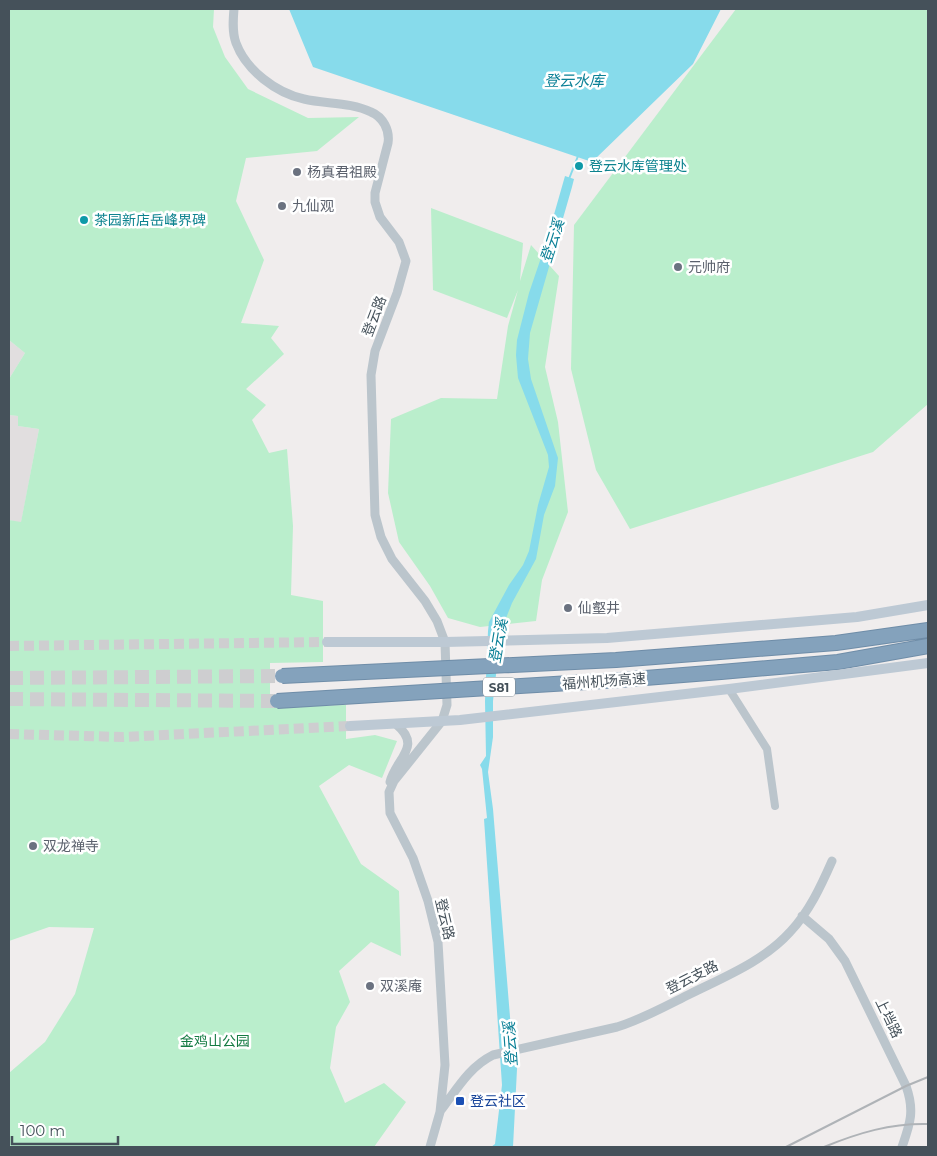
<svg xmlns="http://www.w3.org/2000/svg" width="937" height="1156" font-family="Montserrat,'Noto Sans SC',sans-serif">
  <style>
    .education { fill: #e1dedf }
    .green { fill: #baeecc }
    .water { fill: #87dbeb }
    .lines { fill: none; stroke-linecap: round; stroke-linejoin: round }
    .stream { stroke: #87dbeb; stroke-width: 2 }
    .secondary-tunnel { stroke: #ceced0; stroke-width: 10; stroke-dasharray: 10 5; stroke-linecap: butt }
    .motorway-tunnel { stroke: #ceced0; stroke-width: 14; stroke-dasharray: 14 7; stroke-linecap: butt }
    .motorway-casing { stroke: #6f8da8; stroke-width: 16 }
    .minor { stroke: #bbc5cc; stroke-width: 8 }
    .tertiary { stroke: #bbc5cc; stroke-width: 9 }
    .secondary { stroke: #bdc9d4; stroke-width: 10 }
    .motorway { stroke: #84a2bc; stroke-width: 14 }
    .rail { stroke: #afb3b7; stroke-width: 2 }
    .motorway-bridge-casing { stroke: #6f8da8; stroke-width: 16; stroke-linecap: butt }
    .motorway-bridge { stroke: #84a2bc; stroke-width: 14 }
    .culture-dot { fill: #0f9aa8; stroke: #fff; stroke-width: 2 }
    .worship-dot { fill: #6b7280; stroke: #fff; stroke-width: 2 }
    .transit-dot { fill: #1a4fb4; stroke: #fff; stroke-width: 2 }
    .labels { text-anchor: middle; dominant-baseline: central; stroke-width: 5; stroke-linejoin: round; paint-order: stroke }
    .shield { fill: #fff; stroke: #7d858c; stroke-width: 1 }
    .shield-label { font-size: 12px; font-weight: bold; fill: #45515a }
    .culture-label { font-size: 14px; fill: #0d838f; stroke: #fff; text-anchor: start }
    .worship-label { font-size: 14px; fill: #5b616d; stroke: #fff; text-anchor: start }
    .street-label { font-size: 14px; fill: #45515a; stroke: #fff }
    .park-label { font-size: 14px; fill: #167b44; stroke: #fff }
    .transit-label { font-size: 14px; fill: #164399; stroke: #fff; text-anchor: start }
    .water-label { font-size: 15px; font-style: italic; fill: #0c8197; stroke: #fff }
  </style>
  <rect width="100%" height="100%" fill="#f0eded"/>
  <path class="education" d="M 9,340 L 25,353 L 9,379 Z
    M 9,415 L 18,416 L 18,426 L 39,429 L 21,523 L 9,520 Z"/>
  <path class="green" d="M 9,9 L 214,9 L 213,27 L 225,57 L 248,89 L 308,118 L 359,117 L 317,151 L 246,158 L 236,201 L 264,260 L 241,323 L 279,326 L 271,338 L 284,354 L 246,389 L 266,405 L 252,420 L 269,453 L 287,449 L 293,526 L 291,595 L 323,601 L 323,662 L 270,663 L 270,707 L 346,705 L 346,739 L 375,735 L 397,741 L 382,778 L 349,765 L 319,786 L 361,864 L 399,891 L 401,956 L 371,942 L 339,971 L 350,1002 L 336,1027 L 330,1068 L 345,1103 L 384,1083 L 406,1102 L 374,1147 L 9,1147 L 9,1073 L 45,1042 L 75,994 L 94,928 L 49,927 L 9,941 L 9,520 L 21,522 L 39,429 L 18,426 L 18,416 L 9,415 L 9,379 L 25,353 L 9,340 Z
    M 736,9 L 928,9 L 928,404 L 873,452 L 630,529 L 596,470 L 571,369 L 574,225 Z
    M 431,208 L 523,243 L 520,281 L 531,245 L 559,276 L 545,367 L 558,422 L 568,512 L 542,580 L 536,621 L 480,627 L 448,618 L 430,586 L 399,542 L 388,493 L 391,419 L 441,398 L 497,399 L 508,326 L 518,290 L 507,318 L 433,290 Z"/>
  <path class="water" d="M 289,9 L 721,9 L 693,64 L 592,162 L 313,67 Z
    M 565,176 L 574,179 L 572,187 L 530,333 L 528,359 L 531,379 L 558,458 L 555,486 L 544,515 L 536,559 L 512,603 L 501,631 L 493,701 L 493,737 L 488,772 L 493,809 L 511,1029 L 517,1041 L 517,1069 L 513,1147 L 491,1147 L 495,1144 L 502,1085 L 484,819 L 487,818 L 482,769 L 480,765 L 486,756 L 485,701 L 488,631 L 489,622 L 509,585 L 523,565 L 529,551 L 538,505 L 549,467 L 548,455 L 518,378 L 516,355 L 517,340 L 529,293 L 545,246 Z"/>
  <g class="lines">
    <path class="stream" d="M 569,179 L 578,156"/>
    <path class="secondary-tunnel" d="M 9,646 L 327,642
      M 9,734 L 123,737 L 350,726"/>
    <path class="motorway-tunnel" d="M 9,678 L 282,676
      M 9,699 L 277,701"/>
    <defs>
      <path id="motorway" d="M 720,652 L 836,643 L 928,630
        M 721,672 L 838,662 L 928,646"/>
    </defs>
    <use href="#motorway" class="motorway-casing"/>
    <path class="minor" d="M 729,689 L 767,749 L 775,806"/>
    <path class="tertiary" d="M 234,9 C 233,20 232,32 236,43 C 246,70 276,93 304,99 C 325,104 351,102 371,112 C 383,117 390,130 388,143 L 375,193 L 375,202 L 380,217 L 399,242 L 406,261 L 397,293 L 375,351 L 371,375 L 375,515 L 381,537 L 392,559 L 425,601 L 437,621 L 445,642 L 447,705 L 442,721 L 394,781 L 389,792 L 390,813 L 413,858 L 428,901 L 438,942 L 445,1065 L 440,1112 L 430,1147
      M 390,782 C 396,758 423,747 396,724
      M 802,916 L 829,939 L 845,961 L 906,1086 C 915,1111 910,1124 902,1147
      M 441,1110 C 457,1089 469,1067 493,1055 L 617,1027 C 643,1019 666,1006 690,994 C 724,977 764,961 790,932 C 809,912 821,886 832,861"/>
    <path class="secondary" d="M 327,642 L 445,642 L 607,638 L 857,617 L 928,605
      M 350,726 L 460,720 L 729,689 L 928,663"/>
    <use href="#motorway" class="motorway"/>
    <path class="rail" d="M 786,1147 L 906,1086 L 928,1077
      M 824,1147 C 858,1133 891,1123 928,1124"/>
    <defs>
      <path id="motorway-bridge" d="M 282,676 L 616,660 L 720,652
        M 277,701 L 620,680 L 721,672"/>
    </defs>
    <use href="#motorway-bridge" class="motorway-bridge-casing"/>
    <use href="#motorway-bridge" class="motorway-bridge"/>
  </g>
  <g class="culture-dot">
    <circle cx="579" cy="166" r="5"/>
    <circle cx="84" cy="220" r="5"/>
  </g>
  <g class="worship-dot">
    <circle cx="297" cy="172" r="5"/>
    <circle cx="282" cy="206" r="5"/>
    <circle cx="678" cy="267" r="5"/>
    <circle cx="568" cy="608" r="5"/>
    <circle cx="33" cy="846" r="5"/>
    <circle cx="370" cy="986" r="5"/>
  </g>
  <rect class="transit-dot" x="455" y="1096" width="10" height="10" rx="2.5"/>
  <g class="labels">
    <rect class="shield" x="483" y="677.5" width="32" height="19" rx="4"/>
    <g class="shield-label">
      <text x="499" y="687">S81</text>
    </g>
    <g class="culture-label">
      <text x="589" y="166">登云水库管理处</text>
      <text x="94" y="220">茶园新店岳峰界碑</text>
    </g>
    <g class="worship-label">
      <text x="307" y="172">杨真君祖殿</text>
      <text x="292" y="206">九仙观</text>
      <text x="688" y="267">元帅府</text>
      <text x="578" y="608">仙壑井</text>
      <text x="43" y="846">双龙禅寺</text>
      <text x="380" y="986">双溪庵</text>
    </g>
    <g class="street-label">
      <text transform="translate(374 316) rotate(-69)">登云路</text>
      <text transform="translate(604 681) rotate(-4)">福州机场高速</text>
      <text transform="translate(445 919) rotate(77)">登云路</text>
      <text transform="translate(692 977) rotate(-27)">登云支路</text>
      <text transform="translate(889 1018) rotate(64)">上垱路</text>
    </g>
    <g class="park-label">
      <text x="215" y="1041">金鸡山公园</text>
    </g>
    <g class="transit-label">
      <text x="470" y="1101">登云社区</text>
    </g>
    <g class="water-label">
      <text x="574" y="80">登云水库</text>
      <text transform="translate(552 241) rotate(-72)">登云溪</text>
      <text transform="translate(498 641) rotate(-80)">登云溪</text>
      <text transform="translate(510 1044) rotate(-94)">登云溪</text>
    </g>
  </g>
  <rect width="937" height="1156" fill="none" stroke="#45515a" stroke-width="20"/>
  <path d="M12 1136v8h106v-8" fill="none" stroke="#45515a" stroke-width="2.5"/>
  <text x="20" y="1136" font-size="15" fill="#45515a" stroke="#ffffff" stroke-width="4" paint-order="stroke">100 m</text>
</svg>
